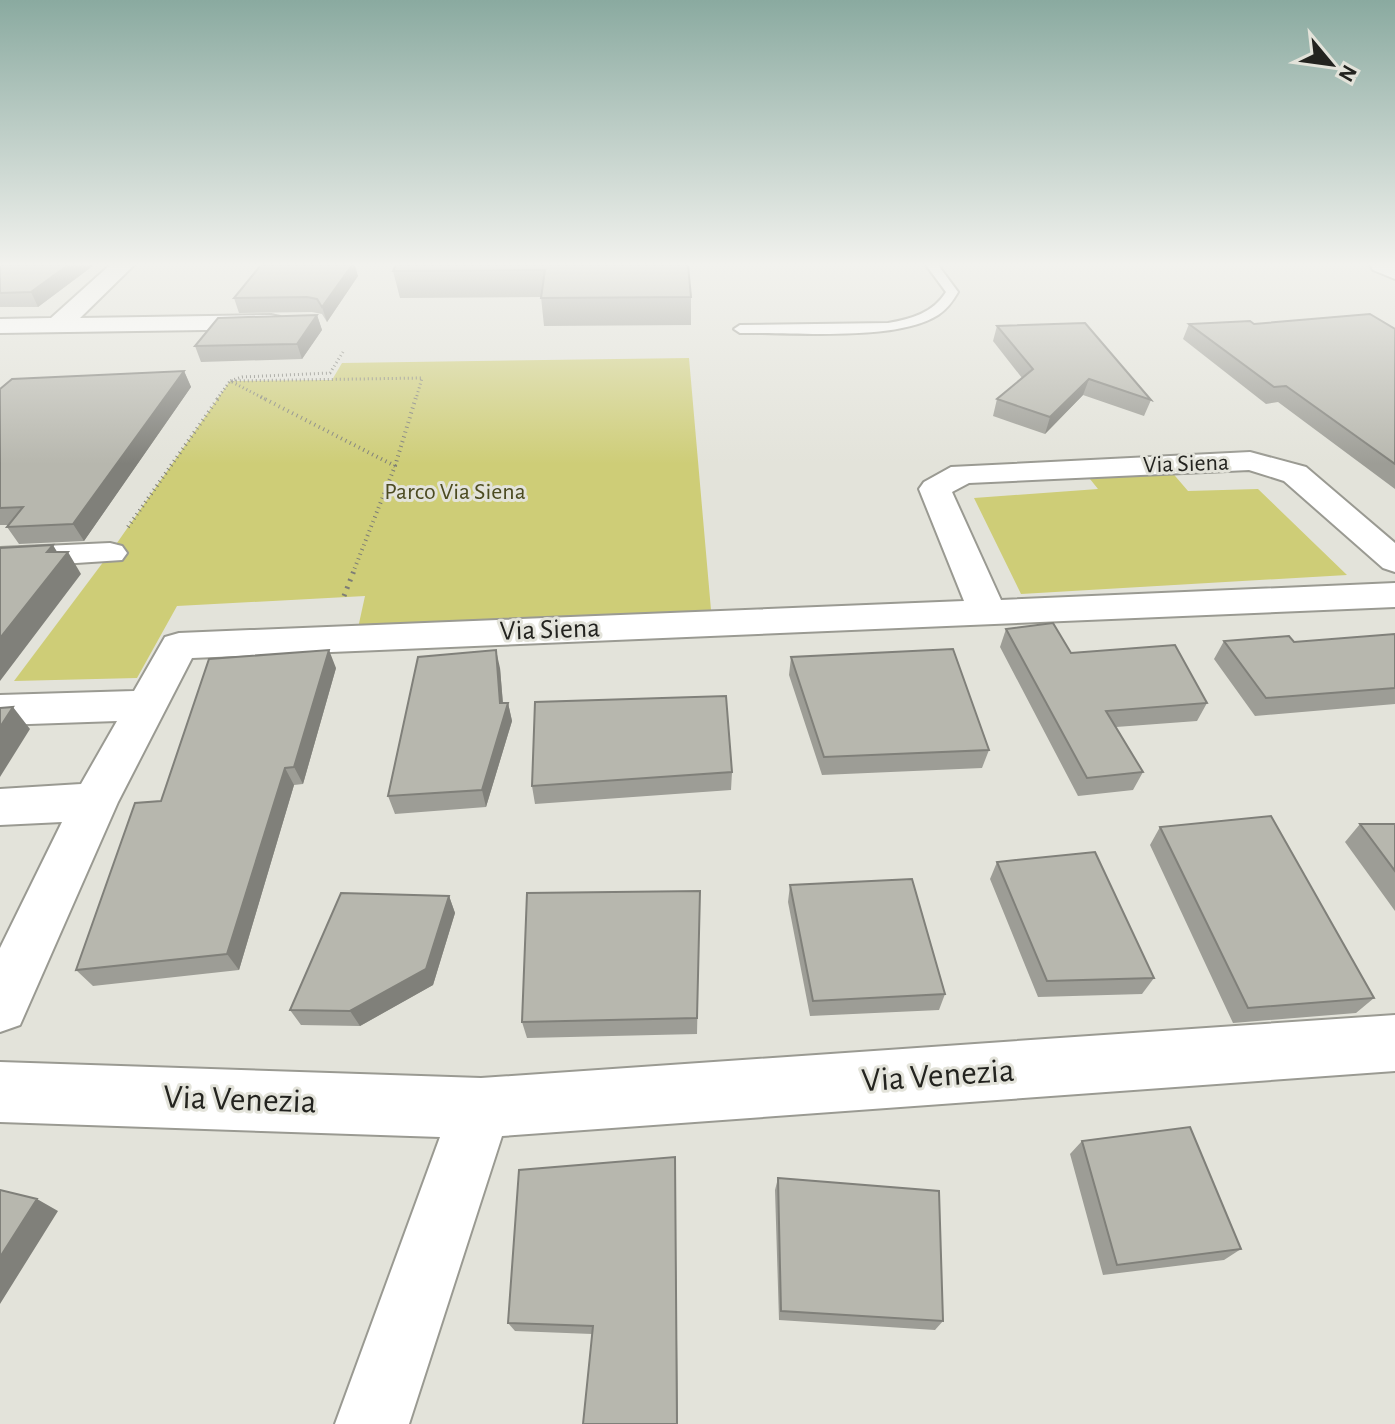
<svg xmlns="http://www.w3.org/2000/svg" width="1395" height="1424" font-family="'Alegreya Sans',sans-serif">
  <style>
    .green { fill: #cecd77 }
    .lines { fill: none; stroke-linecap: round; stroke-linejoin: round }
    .service-casing { stroke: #9a9a92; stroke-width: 4 }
    .minor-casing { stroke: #9a9a92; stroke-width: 4 }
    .path-far2 { stroke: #7d7d76; stroke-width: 3; stroke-dasharray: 1 3; stroke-linecap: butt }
    .path-far1 { stroke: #7d7d76; stroke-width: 4; stroke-dasharray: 1 4; stroke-linecap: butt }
    .path { stroke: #7d7d76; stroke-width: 5; stroke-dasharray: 2 6; stroke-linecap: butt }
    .service { fill: #fff; fill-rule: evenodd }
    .minor { fill: #fff; fill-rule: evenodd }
    .wall { fill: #9d9d96 }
    .shaded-wall { fill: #80807a }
    .building { fill: #b7b7ae; stroke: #80807a; stroke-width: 2 }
    .labels { text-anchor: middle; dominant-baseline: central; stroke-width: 6; stroke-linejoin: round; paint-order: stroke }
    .far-street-label { font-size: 24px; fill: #23231f; stroke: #e3e3da }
    .far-park-label { font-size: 24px; fill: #4c4b21; stroke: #e3e3da }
    .street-label { font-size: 28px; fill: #23231f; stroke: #e3e3da }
    .near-street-label { font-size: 34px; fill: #23231f; stroke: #e3e3da }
  </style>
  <rect width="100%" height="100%" fill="#e3e3da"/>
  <path class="green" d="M 689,358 L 711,610 L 358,628 L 365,596 L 177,606 L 137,678 L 14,681 L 110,553 L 230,381 L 332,380 L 342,363 Z
    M 1170,470 L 1188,491 L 1258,489 L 1347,575 L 1021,594 L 974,498 L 1098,489 L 1086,474 Z"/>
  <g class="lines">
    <defs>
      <path id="service" d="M 926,265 L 938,265 L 958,292 C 953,301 947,309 938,315 C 896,342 791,332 740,333 L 734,329 L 740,325 L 888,323 C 911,319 933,313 946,292 Z"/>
      <path id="minor" d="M 110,265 L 134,265 L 80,318 L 271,315 L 280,317 L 283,322 L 280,327 L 271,329 L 0,333 L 0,319 L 51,318 Z
        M 1370,265 L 1395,265 L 1395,279 L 1373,270 Z
        M 1250,452 L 1306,467 L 1395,543 L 1395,572 L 1383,568 L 1284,481 L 1249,470 L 969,483 L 952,492 L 1001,600 L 1395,583 L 1395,607 L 192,658 L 118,802 L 20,1025 L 0,1032 L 0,948 L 62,822 L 0,825 L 0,789 L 81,784 L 117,721 L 0,725 L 0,695 L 134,691 L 165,637 L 179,633 L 964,601 L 919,489 L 924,482 L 951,467 Z
        M 110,543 L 122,546 L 127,553 L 122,560 L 0,568 L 0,548 Z
        M 1395,1015 L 1395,1071 L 502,1136 L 409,1424 L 335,1424 L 440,1137 L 0,1122 L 0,1062 L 481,1078 Z"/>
    </defs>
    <use href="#service" class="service-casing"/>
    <use href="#minor" class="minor-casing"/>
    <path class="path-far2" d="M 217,399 L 230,381 L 422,378 L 416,399
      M 265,399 L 230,381 L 242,377 L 330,373 L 343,352"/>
    <path class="path-far1" d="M 261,397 L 395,466 L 354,570
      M 395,466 L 416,397
      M 128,527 L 219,397"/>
    <path class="path" d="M 344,596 L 355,568"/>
    <use href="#service" class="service"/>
    <use href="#minor" class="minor"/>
  </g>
  <path class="wall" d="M 0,265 L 94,265 L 38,307 L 0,307 Z
    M 688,265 L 691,297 L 691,325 L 544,326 L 541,297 L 400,298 L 393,271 Z
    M 358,276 L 327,322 L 322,314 L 312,312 L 239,313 L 234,298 Z
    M 317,315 L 322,330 L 302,359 L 201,362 L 195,346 Z
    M 1189,324 L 1254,324 L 1395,329 L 1395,489 L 1278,402 L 1266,404 L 1183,339 Z
    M 997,326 L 1151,400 L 1144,416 L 1083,395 L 1045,434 L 993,416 L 997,399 L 1022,378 L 993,341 Z
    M 184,371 L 191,387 L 84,541 L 19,544 L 7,527 L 8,525 L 0,525 L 0,389 Z
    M 1006,629 L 1071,653 L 1207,703 L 1197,721 L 1116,727 L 1143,772 L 1133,790 L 1078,796 L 1000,647 Z
    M 1395,634 L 1395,704 L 1255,716 L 1214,659 L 1224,641 L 1294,642 Z
    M 791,657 L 989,750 L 982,768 L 822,775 L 789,675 Z
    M 336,668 L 303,784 L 294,785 L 239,970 L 93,986 L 76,970 L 161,801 Z
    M 500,668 L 503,703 L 508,703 L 512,721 L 486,807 L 395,814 L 388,796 Z
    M 732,772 L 731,790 L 535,804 L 532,786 Z
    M 1360,824 L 1395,824 L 1395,911 L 1345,842 Z
    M 1160,827 L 1374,998 L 1356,1013 L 1233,1023 L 1150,845 Z
    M 997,862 L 1154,978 L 1142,994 L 1038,997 L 990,879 Z
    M 790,885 L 945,994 L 939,1010 L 810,1016 L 788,902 Z
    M 700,891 L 697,1034 L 527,1038 L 522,1022 Z
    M 449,896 L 455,913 L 433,985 L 360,1026 L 301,1025 L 290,1010 Z
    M 1082,1141 L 1241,1249 L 1224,1260 L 1103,1275 L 1070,1154 Z
    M 675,1170 L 678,1424 L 583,1424 L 592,1334 L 515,1331 L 508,1323 Z
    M 778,1178 L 943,1321 L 935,1330 L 779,1320 L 775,1190 Z"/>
  <path class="shaded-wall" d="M 68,265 L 94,265 L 38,307 L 31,292 Z
    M 352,265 L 355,265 L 358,276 L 327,322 L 322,307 Z
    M 317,315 L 322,330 L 302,359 L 297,344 Z
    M 184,371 L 191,387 L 84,541 L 73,524 Z
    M 1089,379 L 1083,395 L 1045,434 L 1050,417 Z
    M 53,545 L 62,560 L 68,552 L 81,574 L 0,681 L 0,638 L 47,552 Z
    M 329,650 L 336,668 L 303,784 L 294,767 Z
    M 496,650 L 500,668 L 504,718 L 508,703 L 512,721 L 486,807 L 482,790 Z
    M 13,707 L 30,729 L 0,777 L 0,727 Z
    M 285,768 L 294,785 L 239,970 L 227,954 Z
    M 449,896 L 455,913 L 433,985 L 360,1026 L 350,1011 Z
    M 37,1199 L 58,1211 L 0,1304 L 0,1257 Z"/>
  <path class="building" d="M 0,265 L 68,265 L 31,292 L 0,293 Z
    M 261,265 L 352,265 L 322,307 L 317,299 L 307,297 L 234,298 Z
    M 396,265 L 688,265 L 691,297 L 541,298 L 545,270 L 393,271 Z
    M 1370,314 L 1395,329 L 1395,464 L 1286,386 L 1274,387 L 1189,324 L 1250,321 L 1254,324 Z
    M 317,315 L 297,344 L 195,346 L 218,318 Z
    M 1085,323 L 1151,400 L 1089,379 L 1050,417 L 997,399 L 1033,369 L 997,326 Z
    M 184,371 L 73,524 L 7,527 L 23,507 L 0,508 L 0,389 L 12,379 Z
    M 53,545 L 47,552 L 68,552 L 0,638 L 0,548 Z
    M 1053,623 L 1071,653 L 1175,645 L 1207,703 L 1106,711 L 1143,772 L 1087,778 L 1006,629 Z
    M 1395,634 L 1395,688 L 1266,698 L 1224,641 L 1289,636 L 1294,642 Z
    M 953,649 L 989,750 L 824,757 L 791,657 Z
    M 329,650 L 294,767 L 285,768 L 227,954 L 76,970 L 135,803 L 161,801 L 209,659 Z
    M 496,650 L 500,703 L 508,703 L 482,790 L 388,796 L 418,657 Z
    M 726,696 L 732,772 L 532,786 L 535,702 Z
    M 13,707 L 0,727 L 0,708 Z
    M 1271,816 L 1374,998 L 1248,1008 L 1160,827 Z
    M 1360,824 L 1395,824 L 1395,871 Z
    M 1095,852 L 1154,978 L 1047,981 L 997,862 Z
    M 912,879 L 945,994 L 813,1001 L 790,885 Z
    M 700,891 L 697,1018 L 522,1022 L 527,893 Z
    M 341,893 L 449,896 L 426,969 L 350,1011 L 290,1010 Z
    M 1190,1127 L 1241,1249 L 1117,1265 L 1082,1141 Z
    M 675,1157 L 677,1424 L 583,1424 L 593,1326 L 508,1323 L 519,1170 Z
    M 778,1178 L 939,1191 L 943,1321 L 781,1311 Z
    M 0,1190 L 37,1199 L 0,1257 Z"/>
  <linearGradient id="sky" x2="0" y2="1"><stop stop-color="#8aaaa0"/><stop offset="0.57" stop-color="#f2f2ee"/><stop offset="1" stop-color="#f2f2ee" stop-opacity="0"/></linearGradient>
  <rect width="1395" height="464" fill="url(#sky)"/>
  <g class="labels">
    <g class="far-street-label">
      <text transform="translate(1186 464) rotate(-2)">Via Siena</text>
    </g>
    <g class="far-park-label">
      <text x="455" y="492">Parco Via Siena</text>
    </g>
    <g class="street-label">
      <text transform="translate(550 630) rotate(-2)">Via Siena</text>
    </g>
    <g class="near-street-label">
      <text transform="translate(938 1076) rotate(-4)">Via Venezia</text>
      <text transform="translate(240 1100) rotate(2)">Via Venezia</text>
    </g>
  </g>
  <g transform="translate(1331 64) rotate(119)" stroke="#e3e3da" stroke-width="6" paint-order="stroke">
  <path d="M0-6L14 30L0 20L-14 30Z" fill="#23231f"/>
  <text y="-12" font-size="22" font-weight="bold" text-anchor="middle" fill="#23231f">N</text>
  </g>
</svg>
